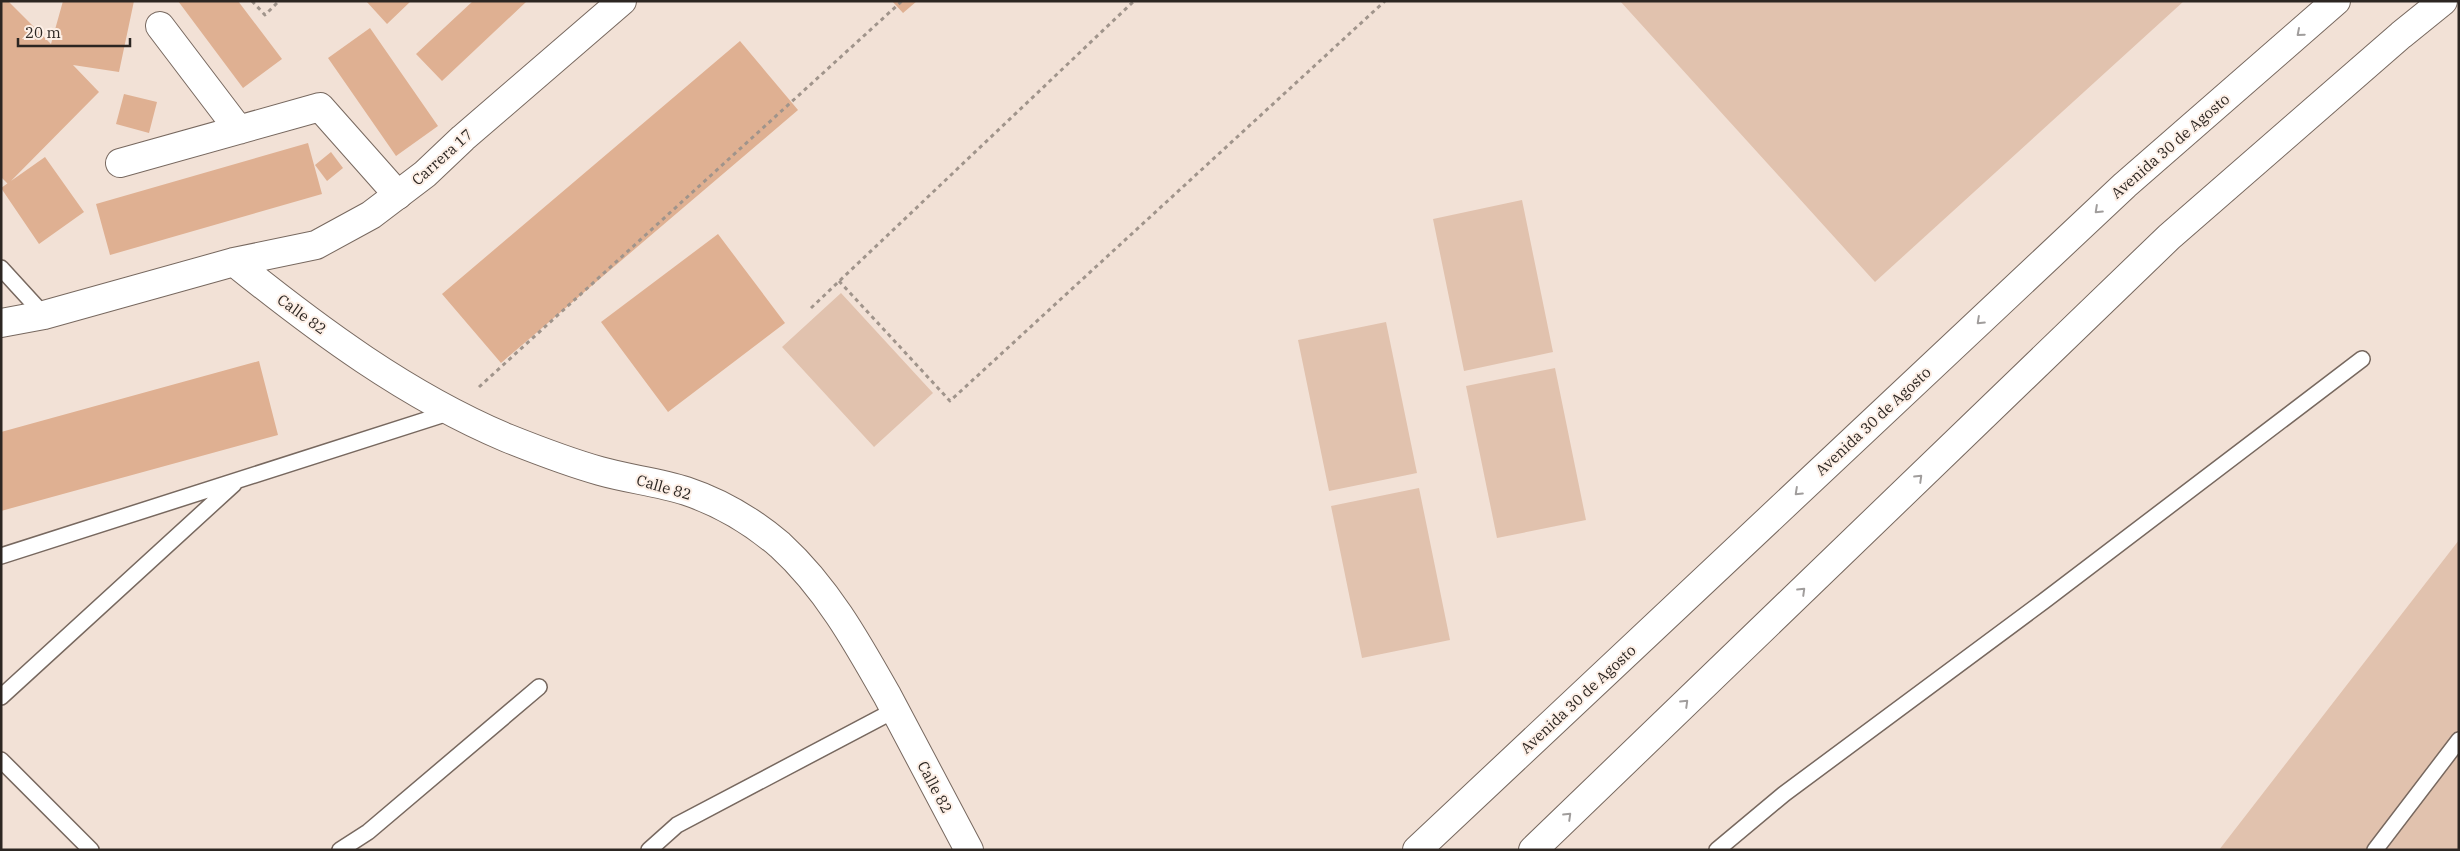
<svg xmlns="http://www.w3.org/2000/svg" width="2460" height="851" font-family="'IBM Plex Serif',serif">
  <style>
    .green { fill: #e1c2ae }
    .building { fill: #dfb092 }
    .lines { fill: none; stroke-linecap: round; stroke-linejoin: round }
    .service-casing { stroke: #77685f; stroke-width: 18 }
    .minor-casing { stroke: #77685f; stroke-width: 30 }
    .tertiary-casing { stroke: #77685f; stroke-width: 30 }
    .primary-casing { stroke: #77685f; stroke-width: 30 }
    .path { stroke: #a0948b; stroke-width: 3; stroke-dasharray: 4 4; stroke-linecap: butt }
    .service { stroke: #fff; stroke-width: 15 }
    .minor { stroke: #fff; stroke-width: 28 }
    .tertiary { stroke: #fff; stroke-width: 28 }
    .primary { stroke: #fff; stroke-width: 28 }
    .oneway { stroke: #a09d9c }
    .labels { text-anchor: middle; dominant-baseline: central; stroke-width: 4; stroke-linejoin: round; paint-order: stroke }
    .street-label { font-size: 15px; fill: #2c2622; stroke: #fdefe6 }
  </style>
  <rect width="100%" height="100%" fill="#f2e1d6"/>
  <path class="green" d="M 1620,1 L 2184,1 L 1875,282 Z
    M 1522,200 L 1553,352 L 1464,371 L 1433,219 Z
    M 841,293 L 933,393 L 874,447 L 782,347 Z
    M 1386,322 L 1417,473 L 1329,491 L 1298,340 Z
    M 1555,368 L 1586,520 L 1497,538 L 1466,386 Z
    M 1419,488 L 1450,640 L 1362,658 L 1331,506 Z
    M 2459,540 L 2459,850 L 2219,850 Z"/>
  <path class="building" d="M 1,1 L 8,1 L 51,44 L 63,1 L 134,1 L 119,72 L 73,65 L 99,92 L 8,184 L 1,177 Z
    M 178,1 L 238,1 L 282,59 L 243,88 Z
    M 366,1 L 411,1 L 387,24 Z
    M 473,1 L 526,2 L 442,81 L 416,54 Z
    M 892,1 L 917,1 L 903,13 Z
    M 370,28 L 438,126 L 396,156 L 328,58 Z
    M 740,41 L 798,110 L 501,363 L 442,294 Z
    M 124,94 L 157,102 L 149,133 L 116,124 Z
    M 308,143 L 322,194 L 110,255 L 96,204 Z
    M 331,152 L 343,168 L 327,181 L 315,165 Z
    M 45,157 L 84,212 L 39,244 L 1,188 Z
    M 718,234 L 785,323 L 668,412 L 601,322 Z
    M 259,361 L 278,435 L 1,511 L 1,432 Z"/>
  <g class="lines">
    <defs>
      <path id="service" d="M 1,268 L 44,315
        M 1,556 L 451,412
        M 1,697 L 234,484
        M 1,760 L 91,850
        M 340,850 L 368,832 L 539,687
        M 649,850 L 677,825 L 895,710
        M 1717,850 L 1784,794 L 2044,601 L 2362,359
        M 2375,850 L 2459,740"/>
      <path id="minor" d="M 160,26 L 239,130
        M 120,163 L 320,107 L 398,195"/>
      <path id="tertiary" d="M 234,262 C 317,329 407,396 507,438 C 537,450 568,462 600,471 C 628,479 658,482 686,491 C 719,502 753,522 780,545 C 827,588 857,642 888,697 C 915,748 942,799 969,850
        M 1,323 L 44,315 L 234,262 L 316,245 L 371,215 L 425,174 L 463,138 L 622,1"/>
      <path id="primary" d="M 1417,850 L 2125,185 L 2336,1
        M 1533,850 L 2169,237 L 2401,35 L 2443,1"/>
    </defs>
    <use href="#service" class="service-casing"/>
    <use href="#minor" class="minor-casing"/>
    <use href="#tertiary" class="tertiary-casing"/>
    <use href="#primary" class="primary-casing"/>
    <path class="path" d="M 252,1 L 265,15 L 279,1
      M 839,281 L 950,401 L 1385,1
      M 811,308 L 1134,1
      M 479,387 L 902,1"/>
    <use href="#service" class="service"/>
    <use href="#minor" class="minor"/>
    <use href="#tertiary" class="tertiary"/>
    <use href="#primary" class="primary"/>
  </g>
  <defs><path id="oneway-chevron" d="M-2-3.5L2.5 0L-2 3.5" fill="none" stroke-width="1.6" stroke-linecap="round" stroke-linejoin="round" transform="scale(1.25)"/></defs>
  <g class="oneway">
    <use href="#oneway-chevron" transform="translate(2300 33) rotate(139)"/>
    <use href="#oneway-chevron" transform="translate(2098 210) rotate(137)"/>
    <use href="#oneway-chevron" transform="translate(1980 321) rotate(137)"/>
    <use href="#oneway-chevron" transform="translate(1919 478) rotate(-44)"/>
    <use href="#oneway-chevron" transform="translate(1798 492) rotate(137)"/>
    <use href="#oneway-chevron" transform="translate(1802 591) rotate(-44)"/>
    <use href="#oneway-chevron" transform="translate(1685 703) rotate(-44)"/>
    <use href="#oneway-chevron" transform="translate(1568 816) rotate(-44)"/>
  </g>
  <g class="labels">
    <g class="street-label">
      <text transform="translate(2170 146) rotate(-41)">Avenida 30 de Agosto</text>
      <text transform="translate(442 157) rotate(-42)">Carrera 17</text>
      <text transform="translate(302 314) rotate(36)">Calle 82</text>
      <text transform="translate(1873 421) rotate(-43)">Avenida 30 de Agosto</text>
      <text transform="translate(664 487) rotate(16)">Calle 82</text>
      <text transform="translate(1578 699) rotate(-43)">Avenida 30 de Agosto</text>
      <text transform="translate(935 787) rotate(62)">Calle 82</text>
    </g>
  </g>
  <rect width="2460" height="851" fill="none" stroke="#2c2622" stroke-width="5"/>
  <path d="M18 38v8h112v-8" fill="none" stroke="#2c2622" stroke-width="2.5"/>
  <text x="25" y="38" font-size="15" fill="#2c2622" stroke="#fdefe6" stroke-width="4" paint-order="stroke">20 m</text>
</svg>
